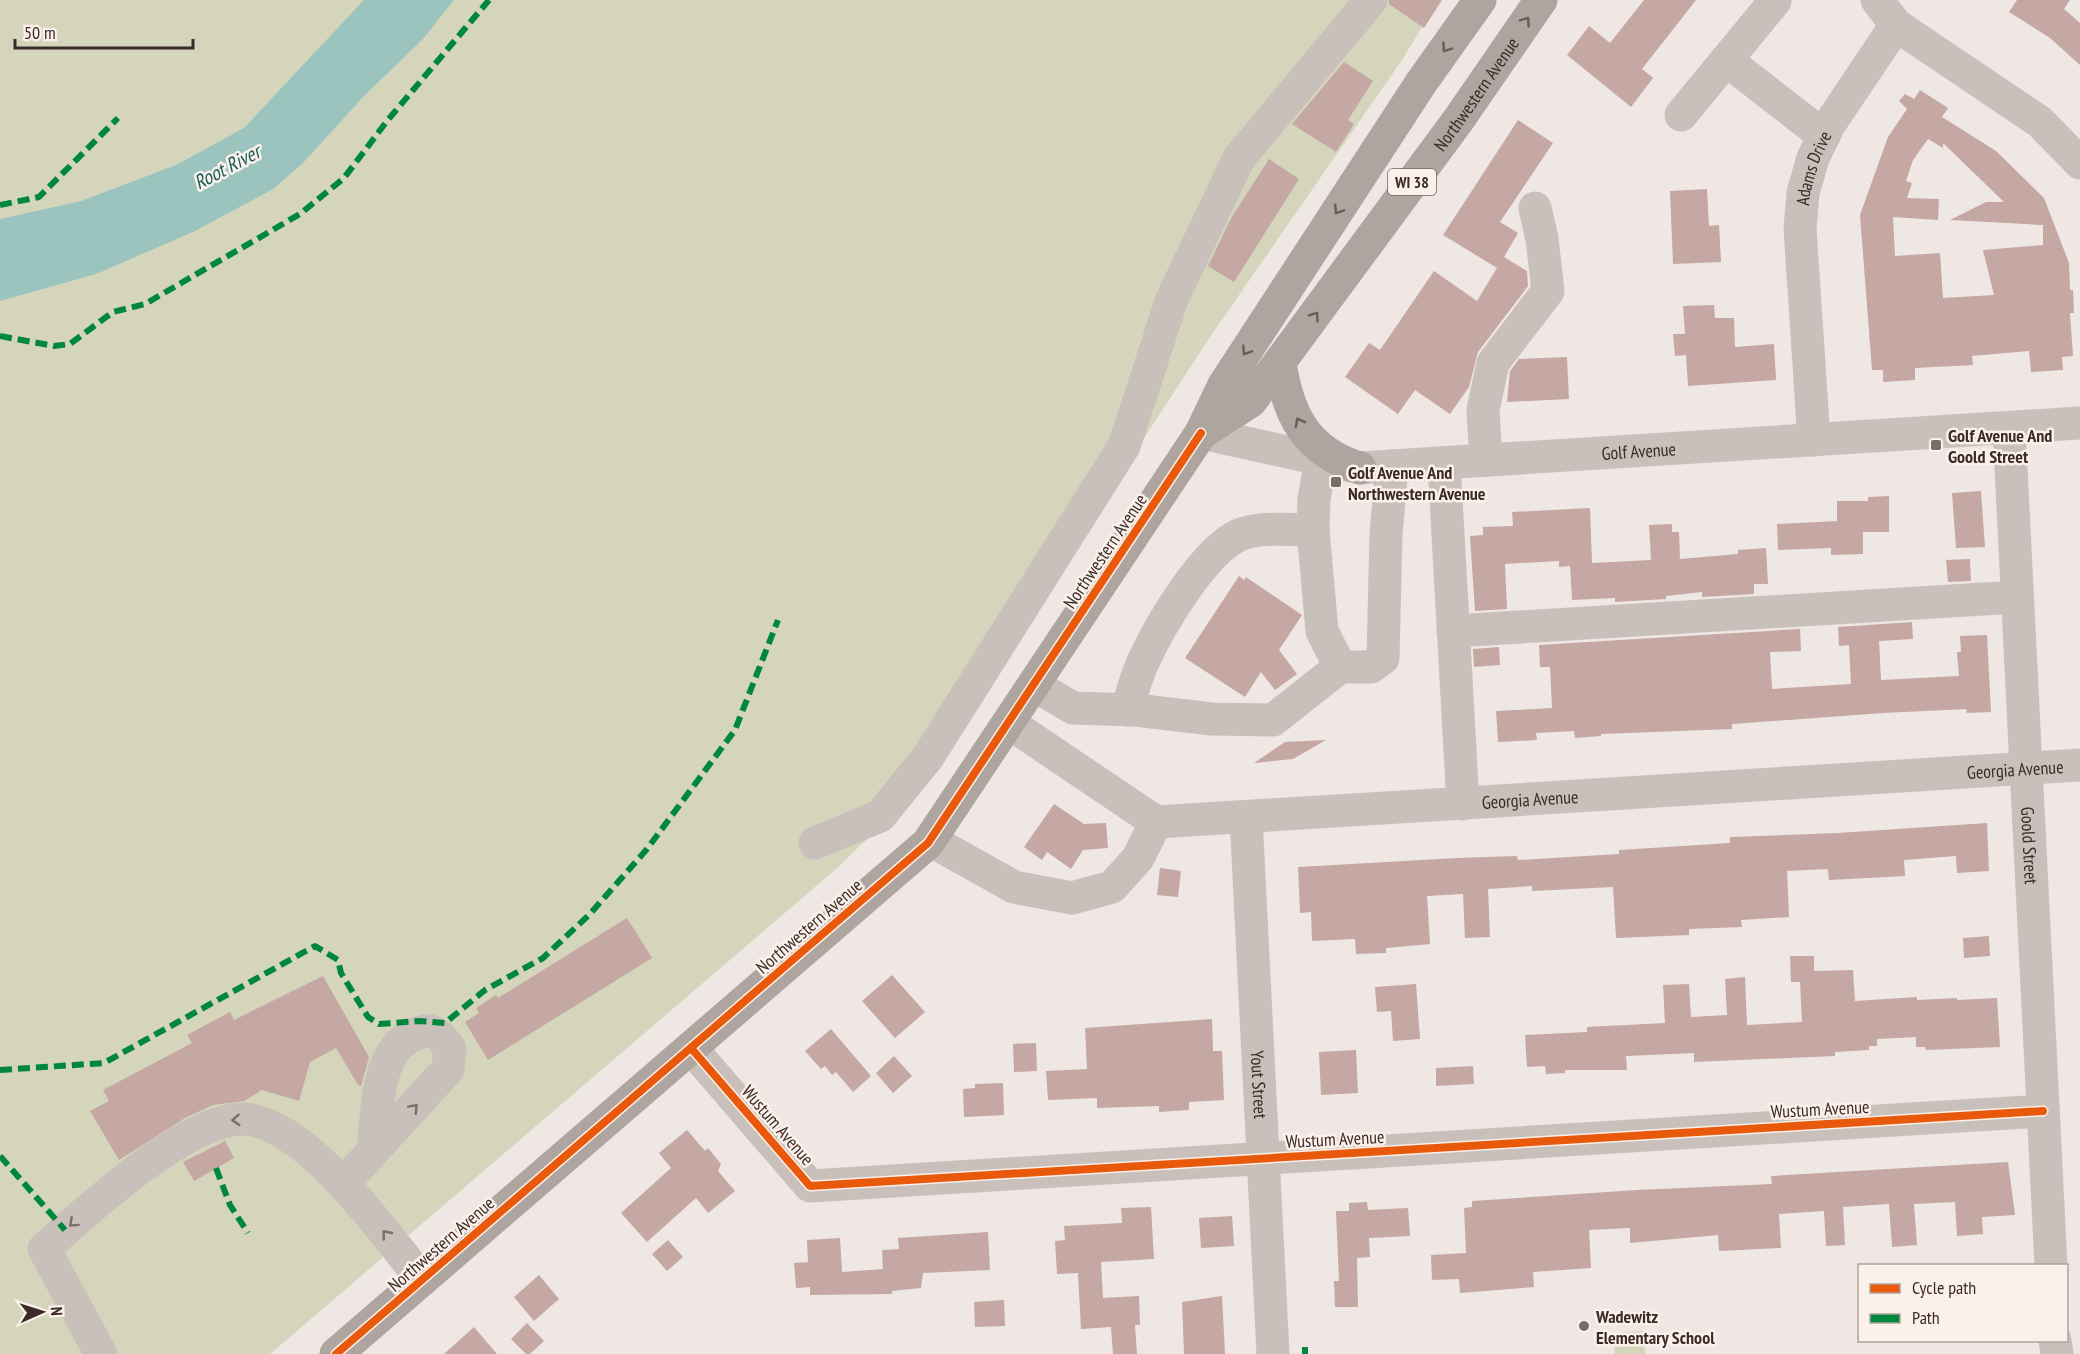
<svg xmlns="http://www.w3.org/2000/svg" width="2080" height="1354" font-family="'PT Sans Narrow',sans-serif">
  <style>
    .green { fill: #d4d5bb }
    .water { fill: #9cc4bf }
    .building { fill: #c5a7a3; fill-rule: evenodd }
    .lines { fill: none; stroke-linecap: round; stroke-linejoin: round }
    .minor { stroke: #c9bfbb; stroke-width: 33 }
    .major { stroke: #aea4a0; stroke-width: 33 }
    .quiet { stroke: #00873e; stroke-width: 6; stroke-dasharray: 12 6; stroke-linecap: butt }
    .cycleway-casing { stroke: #fcf1ea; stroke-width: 11 }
    .cycleway { stroke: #e8590c; stroke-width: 8 }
    .oneway { stroke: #695b58 }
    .oneway2 { stroke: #7b6e6a }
    .poi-dot { fill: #7a6d69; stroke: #fcf1ea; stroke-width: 2 }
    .labels { text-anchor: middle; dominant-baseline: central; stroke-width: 5; stroke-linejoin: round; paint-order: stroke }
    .shield { fill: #fcf1ea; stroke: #756662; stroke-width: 1.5 }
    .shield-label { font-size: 16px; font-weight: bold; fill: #3b2b28 }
    .street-label { font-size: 18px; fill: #3b2b28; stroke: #fcf1ea }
    .poi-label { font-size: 18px; font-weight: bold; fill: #3b2b28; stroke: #fcf1ea; text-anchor: start }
    .water-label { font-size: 20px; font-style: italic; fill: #19615b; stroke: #fcf1ea }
  </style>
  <rect width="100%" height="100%" fill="#efe7e3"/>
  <path class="green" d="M 0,0 L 1438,0 L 1402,60 L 1212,334 L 907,801 L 836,869 L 270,1354 L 0,1354 Z
    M 1644,1331 L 1645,1354 L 1615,1354 L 1614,1333 Z"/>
  <path class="water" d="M 364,0 L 454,0 L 422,40 L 364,96 L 303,163 L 273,189 L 193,232 L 96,274 L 0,301 L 0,219 L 81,201 L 176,165 L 244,128 Z"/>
  <path class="building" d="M 1389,0 L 1442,0 L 1424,28 L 1389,4 Z
    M 1644,0 L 1696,0 L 1642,69 L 1653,78 L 1631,107 L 1567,55 L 1589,26 L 1610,43 Z
    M 2017,0 L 2070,0 L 2064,9 L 2080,23 L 2080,65 L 2050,38 L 2009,12 Z
    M 1344,62 L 1373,81 L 1348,120 L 1354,124 L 1336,152 L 1292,124 Z
    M 1920,90 L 1948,108 L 1942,117 L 1996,151 L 2044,198 L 2069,263 L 2070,290 L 2073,290 L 2074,313 L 2070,313 L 2073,356 L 2062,357 L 2063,370 L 2031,372 L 2029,351 L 1972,356 L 1973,365 L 1915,368 L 1915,380 L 1883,382 L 1883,370 L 1872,370 L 1860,215 L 1888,137 L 1907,109 L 1899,101 L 1905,94 L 1914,99 ZM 1928,139 L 1943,148 L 1943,143 L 2004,202 L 1986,202 L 1950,220 L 2043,225 L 2043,245 L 1983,250 L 1994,295 L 1943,298 L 1940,253 L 1895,256 L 1893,217 L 1938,220 L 1939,199 L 1907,198 L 1912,183 L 1906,181 L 1913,160 Z
    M 1518,120 L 1553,143 L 1500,222 L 1518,233 L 1504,257 L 1527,271 L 1528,286 L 1478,352 L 1469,387 L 1450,414 L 1415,390 L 1398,414 L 1345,377 L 1369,343 L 1380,350 L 1434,271 L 1477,301 L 1497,268 L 1443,235 Z
    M 1269,159 L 1299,179 L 1234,282 L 1208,266 L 1230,220 Z
    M 1707,189 L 1709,226 L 1719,225 L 1721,262 L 1673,264 L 1670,191 Z
    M 1714,305 L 1715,318 L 1734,318 L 1735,347 L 1774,344 L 1776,380 L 1688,386 L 1686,355 L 1675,356 L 1673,334 L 1685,334 L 1683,306 Z
    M 1567,357 L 1569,399 L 1507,402 L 1510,371 L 1519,359 Z
    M 1981,491 L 1985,547 L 1956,548 L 1952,493 Z
    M 1889,496 L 1889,532 L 1863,532 L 1863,554 L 1831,555 L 1831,548 L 1778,550 L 1777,524 L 1837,521 L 1837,501 L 1868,501 L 1868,497 Z
    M 1590,508 L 1592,563 L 1651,560 L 1649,525 L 1672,524 L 1672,532 L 1679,532 L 1680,559 L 1738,554 L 1738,550 L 1766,548 L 1768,584 L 1754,584 L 1754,594 L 1702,597 L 1702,592 L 1666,596 L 1666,599 L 1615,602 L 1615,598 L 1572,600 L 1570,566 L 1559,567 L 1559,561 L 1505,564 L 1507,609 L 1475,611 L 1470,536 L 1483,535 L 1483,527 L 1513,526 L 1512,512 Z
    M 1970,559 L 1971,581 L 1948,582 L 1946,560 Z
    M 1239,576 L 1244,580 L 1246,577 L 1302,615 L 1279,650 L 1297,674 L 1275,690 L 1261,672 L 1245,697 L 1185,658 Z
    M 1912,622 L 1913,639 L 1879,641 L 1881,680 L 1959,676 L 1957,652 L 1961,652 L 1960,636 L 1987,635 L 1991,712 L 1967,713 L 1966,709 L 1883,713 L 1732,724 L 1732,729 L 1601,734 L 1601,736 L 1575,738 L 1574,731 L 1536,733 L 1537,740 L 1498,742 L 1496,711 L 1552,708 L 1550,667 L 1540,667 L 1539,645 L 1800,629 L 1801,651 L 1770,652 L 1772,689 L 1851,684 L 1849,645 L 1839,646 L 1838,627 Z
    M 1499,647 L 1500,665 L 1474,667 L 1473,649 Z
    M 1326,740 L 1293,759 L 1254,763 L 1285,742 Z
    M 1054,804 L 1084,824 L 1106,823 L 1108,848 L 1083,850 L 1071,869 L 1047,852 L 1042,860 L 1024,847 Z
    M 1987,823 L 1989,871 L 1957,873 L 1956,856 L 1904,860 L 1905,876 L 1829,880 L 1828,869 L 1787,871 L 1789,917 L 1741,920 L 1742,927 L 1689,929 L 1689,935 L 1616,938 L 1613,887 L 1532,891 L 1532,886 L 1488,889 L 1490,937 L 1465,938 L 1463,894 L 1427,896 L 1430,944 L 1386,948 L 1386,953 L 1356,954 L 1355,939 L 1312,941 L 1311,912 L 1300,913 L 1298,867 L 1457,858 L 1517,856 L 1518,860 L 1619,854 L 1619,850 L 1730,843 L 1730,837 L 1838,833 Z
    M 1160,868 L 1181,871 L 1178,897 L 1157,895 Z
    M 627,918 L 652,958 L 488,1060 L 465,1022 L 479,1013 L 476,1008 L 496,995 L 498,998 Z
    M 1989,936 L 1990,956 L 1964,958 L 1963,938 Z
    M 1790,956 L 1814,956 L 1814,971 L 1853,970 L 1855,1001 L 1917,997 L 1917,1000 L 1957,998 L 1957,1000 L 1997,998 L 2000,1047 L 1926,1050 L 1925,1047 L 1916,1047 L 1916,1037 L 1877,1039 L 1877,1046 L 1869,1046 L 1869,1050 L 1835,1052 L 1835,1056 L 1694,1062 L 1694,1053 L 1626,1056 L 1627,1070 L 1565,1070 L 1565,1073 L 1546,1074 L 1545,1066 L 1527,1067 L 1525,1035 L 1587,1032 L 1587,1027 L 1665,1023 L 1663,985 L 1689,984 L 1691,1017 L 1727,1015 L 1725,979 L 1745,977 L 1747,1025 L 1802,1022 L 1800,982 L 1791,982 Z
    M 892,975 L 925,1012 L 895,1038 L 862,1001 Z
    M 323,976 L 369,1057 L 361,1086 L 358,1085 L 336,1048 L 310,1062 L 299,1101 L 262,1090 L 244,1101 L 213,1105 L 185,1118 L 119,1160 L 90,1111 L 109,1101 L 103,1090 L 192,1043 L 187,1035 L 230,1012 L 234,1020 Z
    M 1416,984 L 1420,1039 L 1393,1041 L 1391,1011 L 1377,1012 L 1375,987 Z
    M 1212,1019 L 1213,1051 L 1222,1051 L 1224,1100 L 1189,1102 L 1189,1110 L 1159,1112 L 1159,1106 L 1097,1108 L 1097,1098 L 1048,1100 L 1046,1071 L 1087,1069 L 1085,1028 Z
    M 831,1029 L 871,1076 L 853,1092 L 836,1072 L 832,1075 L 825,1066 L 821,1069 L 805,1051 Z
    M 1036,1043 L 1037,1071 L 1014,1072 L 1013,1044 Z
    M 1356,1050 L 1358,1093 L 1321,1095 L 1319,1052 Z
    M 894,1056 L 912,1076 L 893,1093 L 876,1073 Z
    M 1473,1066 L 1474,1084 L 1436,1086 L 1436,1068 Z
    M 1003,1083 L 1004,1115 L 964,1117 L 963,1089 L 975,1088 L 975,1084 Z
    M 687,1130 L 705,1151 L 708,1148 L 721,1164 L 718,1171 L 735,1191 L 708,1213 L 696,1198 L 647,1242 L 621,1213 L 671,1168 L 659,1153 Z
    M 225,1141 L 234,1158 L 194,1181 L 183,1162 Z
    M 2008,1162 L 2015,1215 L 1982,1217 L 1983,1234 L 1957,1236 L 1955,1202 L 1914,1204 L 1917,1245 L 1892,1247 L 1889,1204 L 1843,1207 L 1845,1245 L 1826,1246 L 1824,1211 L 1779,1214 L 1781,1248 L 1719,1251 L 1718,1235 L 1630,1243 L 1630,1228 L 1589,1230 L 1591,1268 L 1533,1272 L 1534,1287 L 1460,1293 L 1459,1279 L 1432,1280 L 1431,1255 L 1466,1253 L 1464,1208 L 1472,1207 L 1472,1201 L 1637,1190 L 1772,1184 L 1771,1176 Z
    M 1367,1202 L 1368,1210 L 1408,1208 L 1410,1236 L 1369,1238 L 1370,1257 L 1357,1258 L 1358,1307 L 1335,1307 L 1334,1281 L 1339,1281 L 1336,1211 L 1349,1211 L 1349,1203 Z
    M 1151,1207 L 1154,1259 L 1101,1262 L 1103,1298 L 1139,1296 L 1140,1325 L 1135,1325 L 1137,1354 L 1113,1354 L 1111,1327 L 1081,1329 L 1078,1273 L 1057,1274 L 1055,1241 L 1065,1240 L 1064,1226 L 1122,1223 L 1121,1208 Z
    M 1232,1216 L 1234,1246 L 1201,1248 L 1199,1218 Z
    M 988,1232 L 990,1270 L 923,1273 L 921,1288 L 892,1291 L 892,1294 L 810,1295 L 810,1287 L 796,1288 L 794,1263 L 808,1262 L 807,1240 L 840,1238 L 842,1272 L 883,1269 L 882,1250 L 899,1249 L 898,1238 Z
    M 668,1240 L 683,1257 L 667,1271 L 652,1254 Z
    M 539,1275 L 559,1299 L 534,1321 L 514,1297 Z
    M 1222,1296 L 1225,1354 L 1184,1354 L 1182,1302 Z
    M 1004,1300 L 1005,1326 L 975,1327 L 974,1302 Z
    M 527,1323 L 544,1341 L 530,1354 L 526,1354 L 511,1339 Z
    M 474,1327 L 497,1354 L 444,1354 Z"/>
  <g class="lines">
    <g class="minor">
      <path d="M 1877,0 L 1896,25"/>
      <path d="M 1726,60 L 1824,136"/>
      <path d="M 1681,115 L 1775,1"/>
      <path id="s1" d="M 2009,428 L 2051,1266"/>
      <path id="s2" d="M 1201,433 L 1360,468 L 2080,423"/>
      <path id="s3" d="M 1814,440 L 1800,229 L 1803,193 L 1813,158 L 1829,125 L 1896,25 L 2040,122 L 2080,163"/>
      <path d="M 1486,460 L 1483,410 L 1493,363 L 1548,291 L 1542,239 L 1535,208"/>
      <path d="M 1444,463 L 1463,804"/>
      <path d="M 1453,631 L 2017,597"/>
      <path d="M 1340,667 L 1371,667 L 1383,658 L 1386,534 L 1392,466"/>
      <path d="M 1034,685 L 1073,708 L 1135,710 L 1212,719 L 1273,720 L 1340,667 L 1322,631 L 1313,530 L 1314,499 L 1321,459"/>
      <path d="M 1127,710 C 1132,694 1136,677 1143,662 C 1160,625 1203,552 1239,535 C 1261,526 1290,530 1313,530"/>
      <path id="s4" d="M 1009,723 L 1156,822 L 2080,765"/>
      <path id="s5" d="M 1246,817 L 1273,1354"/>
      <path d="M 930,840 L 1014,887 L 1072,898 L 1112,887 L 1138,858 L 1156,822"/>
      <path d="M 815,843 L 880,816 L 928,757 L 1124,446 L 1172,299 L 1239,158 L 1371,0"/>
      <path d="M 691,1048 L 810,1186 L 2043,1111"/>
      <path d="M 343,1184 L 448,1069 L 450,1049 C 442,1038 436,1028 421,1032 C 374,1044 378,1113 373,1151"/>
      <path d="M 2055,1340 L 2057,1354"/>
      <path d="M 101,1354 L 44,1249 C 85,1212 187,1118 243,1119 C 305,1121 386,1234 422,1280"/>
    </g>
    <g class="major">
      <path d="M 1280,363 C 1288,416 1307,452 1360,468"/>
      <path id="s6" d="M 1201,433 L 1251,401 L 1459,119 L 1541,0"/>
      <path d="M 336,1354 L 928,843 L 1201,433 L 1224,385 L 1421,83 L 1480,0"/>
    </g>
    <path class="quiet" d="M 0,205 L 39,197 L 118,118
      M 0,336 L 54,346 L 70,344 L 113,312 L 145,304 L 300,214 L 344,178 L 387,121 L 489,0
      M 0,1070 L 104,1063 L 315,946 L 338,960 L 341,973 L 368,1017 L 379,1024 L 419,1021 L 445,1023 L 485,990 L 543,958 L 590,914 L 647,849 L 735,730 L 778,620
      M 0,1156 L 65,1230
      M 216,1168 L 230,1205 L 248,1233
      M 1305,1347 L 1305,1354"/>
    <defs>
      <path id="cycleway" d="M 691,1048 L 810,1186 L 2043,1111
        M 336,1354 L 928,843 L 1201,433"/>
    </defs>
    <use href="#cycleway" class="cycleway-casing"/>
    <use href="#cycleway" class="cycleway"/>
  </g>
  <defs><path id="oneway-chevron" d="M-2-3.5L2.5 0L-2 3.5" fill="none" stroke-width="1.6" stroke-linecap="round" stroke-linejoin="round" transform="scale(1.5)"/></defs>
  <g class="oneway">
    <use href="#oneway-chevron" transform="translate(1526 21) rotate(-55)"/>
    <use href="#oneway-chevron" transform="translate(1446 48) rotate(125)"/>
    <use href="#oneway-chevron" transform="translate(1338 210) rotate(123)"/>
    <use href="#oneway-chevron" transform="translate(1315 316) rotate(-54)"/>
    <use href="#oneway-chevron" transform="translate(1246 351) rotate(123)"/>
    <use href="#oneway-chevron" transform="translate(1299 422) rotate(-118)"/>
  </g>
  <g class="oneway2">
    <use href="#oneway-chevron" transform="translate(414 1108) rotate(-47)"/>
    <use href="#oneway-chevron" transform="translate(236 1120) rotate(176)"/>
    <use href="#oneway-chevron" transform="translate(73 1223) rotate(138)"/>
    <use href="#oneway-chevron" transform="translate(386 1234) rotate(-129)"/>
  </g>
  <g class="poi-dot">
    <rect x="1930" y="439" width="12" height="12" rx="3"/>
    <rect x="1330" y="476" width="12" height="12" rx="3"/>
    <circle cx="1584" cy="1326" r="6"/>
  </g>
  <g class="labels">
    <rect class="shield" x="1388" y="169" width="48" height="26" rx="4.5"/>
    <g class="shield-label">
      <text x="1412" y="182">WI 38</text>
    </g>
    <g class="street-label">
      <text stroke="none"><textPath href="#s6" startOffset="440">Northwestern Avenue</textPath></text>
      <text stroke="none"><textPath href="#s3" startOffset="274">Adams Drive</textPath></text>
      <text stroke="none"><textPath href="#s2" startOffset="442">Golf Avenue</textPath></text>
      <text transform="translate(1105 551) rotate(-56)">Northwestern Avenue</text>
      <text stroke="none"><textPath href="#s4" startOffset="1038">Georgia Avenue</textPath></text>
      <text stroke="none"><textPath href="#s4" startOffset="552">Georgia Avenue</textPath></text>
      <text stroke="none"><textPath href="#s1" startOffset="418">Goold Street</textPath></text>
      <text transform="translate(809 926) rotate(-41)">Northwestern Avenue</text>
      <text stroke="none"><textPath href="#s5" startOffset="268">Yout Street</textPath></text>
      <text transform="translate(1820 1109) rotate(-3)">Wustum Avenue</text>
      <text transform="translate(778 1125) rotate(49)">Wustum Avenue</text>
      <text transform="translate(1335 1139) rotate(-3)">Wustum Avenue</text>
      <text transform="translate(441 1244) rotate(-41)">Northwestern Avenue</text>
    </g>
    <g class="poi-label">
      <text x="1948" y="435">Golf Avenue And<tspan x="1948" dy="21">Goold Street</tspan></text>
      <text x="1348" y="472">Golf Avenue And<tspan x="1348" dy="21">Northwestern Avenue</tspan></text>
      <text x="1596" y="1316">Wadewitz<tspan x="1596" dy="21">Elementary School</tspan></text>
    </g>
    <g class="water-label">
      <text transform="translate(227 167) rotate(-28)">Root River</text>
    </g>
  </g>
  <rect x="1858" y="1264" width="210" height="78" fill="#fcf1ea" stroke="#afa29c" stroke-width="1.5"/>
  <rect x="1870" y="1284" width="30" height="9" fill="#e8590c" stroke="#afa29c" stroke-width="1.5"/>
  <text x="1912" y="1294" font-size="18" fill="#3b2b28">Cycle path</text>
  <rect x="1870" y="1314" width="30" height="9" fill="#00873e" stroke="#afa29c" stroke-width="1.5"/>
  <text x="1912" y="1324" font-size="18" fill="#3b2b28">Path</text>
  <g transform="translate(42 1312) rotate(87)" stroke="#fcf1ea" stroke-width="4.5" paint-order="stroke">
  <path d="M0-4.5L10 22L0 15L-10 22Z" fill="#3b2b28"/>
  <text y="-9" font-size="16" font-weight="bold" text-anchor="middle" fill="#3b2b28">N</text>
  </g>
  <path d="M15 39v9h178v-9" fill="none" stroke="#3b2b28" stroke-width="3"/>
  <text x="24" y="39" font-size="18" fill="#3b2b28" stroke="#fcf1ea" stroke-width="4.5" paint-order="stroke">50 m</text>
</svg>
